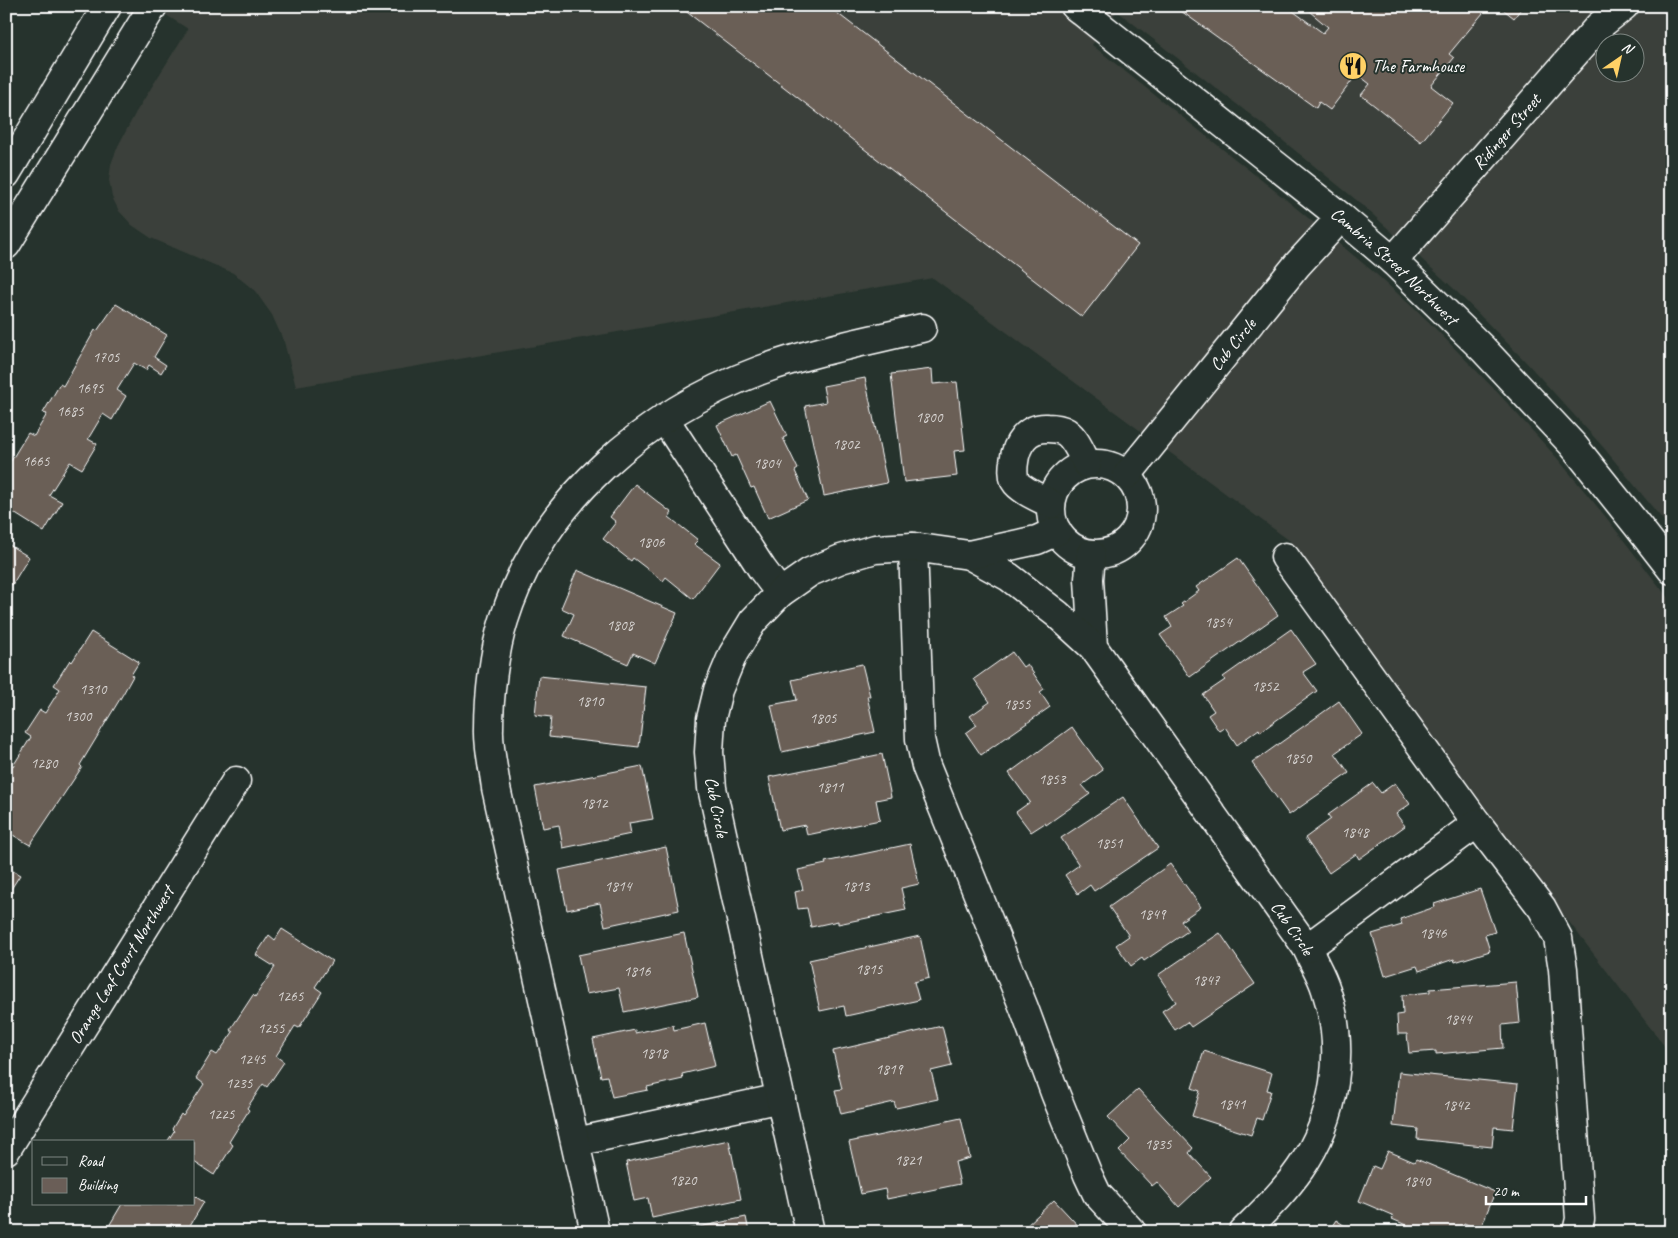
<svg xmlns="http://www.w3.org/2000/svg" width="1678" height="1238" font-family="Caveat,sans-serif">
  <style>
    .built { fill: #3a403a; fill-rule: evenodd }
    .building { fill: #6a5e57; stroke: #fff }
    .lines { fill: none; stroke-linecap: round; stroke-linejoin: round }
    .minor-casing { stroke: #fff; stroke-width: 31 }
    .minor { stroke: #26332d; stroke-width: 28 }
    .labels { text-anchor: middle; dominant-baseline: central; stroke-width: 4; stroke-linejoin: round; paint-order: stroke }
    .number-label { font-size: 15px; fill: #dad7d5 }
    .poi-label { font-size: 18px; fill: #fff; stroke: #26332d; text-anchor: start }
    .street-label { font-size: 18px; fill: #fff; stroke: #26332d }
  </style>
  <rect width="100%" height="100%" fill="#26332d"/>
  <filter id="ink" filterUnits="userSpaceOnUse"><feTurbulence type="fractalNoise" baseFrequency=".02" numOctaves="2"/><feDisplacementMap in="SourceGraphic" scale="10" xChannelSelector="R" yChannelSelector="G"/><feConvolveMatrix kernelMatrix="1 2 1 2 8 2 1 2 1" color-interpolation-filters="sRGB"/></filter>
  <g filter="url(#ink)">
    <path class="built" d="M 152,6 L 1672,6 L 1672,531 L 1603,447 L 1526,362 L 1452,287 L 1360,203 L 1266,127 L 1117,11 L 1092,45 L 1284,198 L 1376,274 L 1428,321 L 1498,393 L 1557,458 L 1605,516 L 1672,603 L 1672,1056 L 1566,918 L 1290,541 L 933,278 L 296,387 L 284,342 L 272,315 L 255,291 L 233,273 L 151,238 L 132,225 L 119,211 L 112,197 L 109,180 L 111,164 L 118,146 L 136,112 L 188,29 ZM 1606,42 L 1636,42 L 1636,72 L 1606,72 Z"/>
    <path class="building" d="M 679,6 L 828,6 L 1138,245 L 1082,317 Z
      M 1174,6 L 1286,6 L 1323,33 L 1328,27 L 1303,6 L 1488,7 L 1449,54 L 1454,58 L 1431,86 L 1453,103 L 1421,142 L 1361,95 L 1370,84 L 1357,74 L 1330,110 L 1319,102 L 1316,108 Z
      M 1499,6 L 1523,6 L 1514,18 Z
      M 116,304 L 167,335 L 154,357 L 166,365 L 161,373 L 149,365 L 146,370 L 134,363 L 117,390 L 126,396 L 112,420 L 103,414 L 88,439 L 97,444 L 82,469 L 70,462 L 49,495 L 62,502 L 44,532 L 6,508 L 6,469 L 28,433 L 34,436 L 47,414 L 43,413 L 60,384 L 63,386 L 95,330 L 97,331 Z
      M 932,369 L 933,384 L 957,382 L 965,450 L 954,451 L 957,476 L 904,482 L 891,374 Z
      M 865,378 L 887,483 L 824,496 L 805,406 L 826,402 L 823,386 Z
      M 770,401 L 787,436 L 783,438 L 798,469 L 795,471 L 808,500 L 768,518 L 754,487 L 751,488 L 736,455 L 732,457 L 717,425 Z
      M 635,484 L 672,513 L 669,517 L 698,540 L 694,544 L 720,563 L 693,599 L 666,577 L 663,581 L 633,558 L 631,561 L 603,539 L 616,522 L 610,517 Z
      M 6,543 L 29,557 L 12,585 L 6,582 Z
      M 1238,558 L 1278,615 L 1190,677 L 1160,635 L 1172,627 L 1166,617 L 1183,606 L 1181,604 L 1199,591 L 1196,587 Z
      M 577,570 L 677,613 L 655,663 L 633,653 L 628,664 L 564,636 L 574,614 L 561,608 Z
      M 1291,629 L 1316,664 L 1303,672 L 1317,691 L 1260,732 L 1259,729 L 1237,745 L 1225,727 L 1219,731 L 1208,715 L 1214,711 L 1203,695 L 1225,680 L 1223,677 Z
      M 91,632 L 139,662 L 131,675 L 133,676 L 123,694 L 80,765 L 82,767 L 30,845 L 6,831 L 6,766 L 8,763 L 13,766 L 31,737 L 25,733 L 40,710 L 45,713 L 60,689 L 54,685 L 70,660 L 72,662 Z
      M 1012,652 L 1023,667 L 1027,664 L 1044,689 L 1040,692 L 1050,707 L 981,755 L 966,733 L 977,725 L 970,716 L 990,702 L 974,679 Z
      M 862,664 L 870,696 L 867,696 L 875,732 L 782,752 L 771,705 L 797,700 L 792,680 Z
      M 539,676 L 646,687 L 639,747 L 549,737 L 551,717 L 535,715 Z
      M 1339,701 L 1362,734 L 1335,753 L 1349,773 L 1289,815 L 1252,763 Z
      M 1072,727 L 1103,770 L 1082,785 L 1090,794 L 1046,825 L 1045,823 L 1031,832 L 1016,812 L 1030,802 L 1009,773 Z
      M 882,754 L 891,797 L 876,800 L 880,820 L 807,835 L 805,825 L 780,830 L 769,777 Z
      M 642,766 L 653,819 L 629,823 L 631,834 L 563,848 L 559,825 L 543,828 L 535,787 Z
      M 1373,783 L 1381,793 L 1395,783 L 1410,804 L 1396,814 L 1405,826 L 1359,859 L 1356,854 L 1329,873 L 1305,838 L 1331,819 L 1328,815 Z
      M 1123,797 L 1158,848 L 1094,891 L 1090,885 L 1078,894 L 1065,875 L 1079,865 L 1061,838 Z
      M 910,844 L 919,884 L 901,888 L 906,910 L 838,924 L 838,921 L 811,927 L 807,908 L 798,909 L 795,892 L 803,890 L 798,870 L 826,864 L 825,862 Z
      M 666,847 L 679,910 L 605,926 L 600,903 L 567,910 L 559,870 Z
      M 1170,864 L 1201,907 L 1181,921 L 1188,931 L 1144,961 L 1142,958 L 1131,966 L 1116,945 L 1129,936 L 1109,907 Z
      M 6,867 L 20,875 L 6,897 Z
      M 1480,889 L 1495,932 L 1485,935 L 1490,951 L 1455,962 L 1454,959 L 1419,971 L 1417,966 L 1385,976 L 1372,934 L 1402,925 L 1400,919 L 1435,907 L 1434,904 Z
      M 282,929 L 332,961 L 315,987 L 322,992 L 299,1028 L 295,1026 L 276,1056 L 284,1062 L 267,1087 L 263,1084 L 247,1108 L 249,1110 L 229,1142 L 233,1145 L 214,1175 L 194,1162 L 194,1142 L 167,1142 L 174,1131 L 172,1129 L 181,1114 L 183,1116 L 204,1084 L 196,1078 L 212,1052 L 217,1055 L 233,1032 L 230,1030 L 253,995 L 255,997 L 275,967 L 256,955 L 269,935 L 275,940 Z
      M 684,933 L 698,997 L 624,1012 L 619,988 L 586,994 L 578,955 Z
      M 1220,933 L 1255,984 L 1191,1027 L 1187,1022 L 1175,1030 L 1162,1011 L 1176,1002 L 1158,975 Z
      M 920,936 L 929,978 L 914,982 L 919,1000 L 846,1016 L 844,1006 L 820,1011 L 809,960 Z
      M 1516,982 L 1520,1023 L 1502,1025 L 1503,1048 L 1436,1054 L 1436,1051 L 1409,1053 L 1407,1034 L 1398,1034 L 1397,1015 L 1403,1014 L 1402,995 L 1430,992 L 1430,989 Z
      M 705,1023 L 715,1066 L 682,1074 L 683,1079 L 647,1087 L 648,1090 L 612,1097 L 607,1076 L 601,1077 L 593,1039 L 635,1030 L 635,1033 L 673,1025 L 674,1030 Z
      M 942,1026 L 952,1066 L 931,1071 L 938,1099 L 896,1108 L 894,1102 L 841,1114 L 835,1090 L 842,1089 L 833,1051 Z
      M 1204,1051 L 1272,1073 L 1267,1090 L 1271,1091 L 1262,1120 L 1257,1118 L 1251,1135 L 1192,1116 L 1200,1091 L 1192,1088 Z
      M 1399,1072 L 1518,1084 L 1513,1129 L 1494,1127 L 1492,1147 L 1417,1139 L 1418,1129 L 1393,1126 Z
      M 1138,1089 L 1193,1148 L 1189,1153 L 1211,1177 L 1179,1207 L 1157,1182 L 1152,1186 L 1119,1151 L 1130,1140 L 1108,1117 Z
      M 961,1118 L 970,1158 L 955,1162 L 960,1184 L 887,1199 L 885,1189 L 861,1194 L 849,1142 Z
      M 729,1140 L 741,1199 L 652,1218 L 648,1198 L 634,1201 L 626,1162 Z
      M 1388,1151 L 1414,1162 L 1416,1159 L 1495,1192 L 1480,1230 L 1464,1223 L 1460,1232 L 1422,1232 L 1392,1219 L 1394,1216 L 1359,1201 L 1373,1166 L 1380,1169 Z
      M 194,1196 L 204,1202 L 186,1232 L 171,1224 L 166,1232 L 106,1231 L 122,1204 L 194,1204 Z
      M 1054,1200 L 1084,1232 L 1027,1232 L 1024,1228 Z
      M 746,1217 L 749,1232 L 676,1232 Z
      M 1336,1220 L 1354,1232 L 1328,1232 Z"/>
    <g class="lines">
      <defs>
        <g id="minor">
          <path id="s1" d="M 1075,6 L 1341,217 L 1393,261 L 1483,349 L 1573,445 L 1637,525 L 1672,570"/>
          <path d="M 6,174 L 107,6"/>
          <path d="M 6,245 L 153,6"/>
          <path id="s2" d="M 1393,261 L 1599,26 L 1624,6"/>
          <path d="M 664,418 L 762,569 L 780,593"/>
          <circle cx="1096" cy="509" r="45"/>
          <path id="s3" d="M 1127,475 L 1297,265 L 1341,217"/>
          <path d="M 1051,504 C 1042,499 1020,490 1015,481 C 1013,476 1013,467 1014,462 C 1016,444 1027,427 1047,428 C 1053,428 1061,429 1066,432 C 1076,439 1081,453 1087,464"/>
          <path d="M 913,547 L 920,739 L 926,766 L 1024,1008 L 1055,1093 L 1088,1175 L 1097,1194 L 1132,1232"/>
          <path id="s4" d="M 1091,554 L 1089,579 L 1093,647 L 1307,948 C 1313,962 1322,976 1326,990 C 1346,1049 1336,1118 1300,1169 C 1284,1192 1263,1212 1243,1232"/>
          <path d="M 969,555 L 1009,577 L 1057,614 L 1093,647"/>
          <path d="M 1285,557 L 1477,823 L 1542,908 L 1558,938 L 1563,969 L 1580,1219 L 1577,1232"/>
          <path d="M 1307,948 L 1477,823"/>
          <path d="M 576,1142 L 781,1098"/>
          <path id="s5" d="M 6,1150 L 236,781"/>
          <path d="M 595,1232 L 496,788 C 494,769 488,748 489,728 C 489,696 494,651 504,620 C 541,501 647,412 761,370 C 813,351 868,341 922,328"/>
          <path d="M 810,1232 L 712,788 L 709,752 L 711,719 L 718,690 L 733,654 L 753,621 L 780,593 L 810,572 L 841,559 L 875,549 L 913,547 L 969,555 L 1037,540 L 1057,531"/>
        </g>
      </defs>
      <use href="#minor" class="minor-casing"/>
      <use href="#minor" class="minor"/>
    </g>
  </g>
  <defs>
    <symbol id="restaurant-disc" viewBox="-11 -11 22 22"><circle r="9.5" fill="#ffd166" stroke="#26332d"/><path d="M-5-6h1v4h1v-4h1v4h1v-4h1v5L-1.5 .5V6h-2V.5L-5-1ZM5-6V6H3V1.5H1.5Q1.5-4 5-6Z" fill="#111"/></symbol>
  </defs>
  <g fill-rule="evenodd">
    <use href="#restaurant-disc" x="1337" y="50" width="32" height="32"/>
  </g>
  <g class="labels">
    <g class="number-label">
      <text x="106" y="357">1705</text>
      <text x="90" y="388">1695</text>
      <text x="70" y="411">1685</text>
      <text x="929" y="417">1800</text>
      <text x="846" y="444">1802</text>
      <text x="36" y="461">1665</text>
      <text x="767" y="463">1804</text>
      <text x="651" y="542">1806</text>
      <text x="1218" y="622">1854</text>
      <text x="620" y="625">1808</text>
      <text x="1265" y="686">1852</text>
      <text x="93" y="689">1310</text>
      <text x="590" y="701">1810</text>
      <text x="1017" y="704">1855</text>
      <text x="78" y="716">1300</text>
      <text x="823" y="718">1805</text>
      <text x="1298" y="758">1850</text>
      <text x="44" y="763">1280</text>
      <text x="1052" y="779">1853</text>
      <text x="830" y="787">1811</text>
      <text x="594" y="803">1812</text>
      <text x="1355" y="832">1848</text>
      <text x="1109" y="843">1851</text>
      <text x="618" y="886">1814</text>
      <text x="856" y="886">1813</text>
      <text x="1152" y="914">1849</text>
      <text x="1433" y="933">1846</text>
      <text x="869" y="969">1815</text>
      <text x="637" y="971">1816</text>
      <text x="1206" y="980">1847</text>
      <text x="290" y="996">1265</text>
      <text x="1458" y="1019">1844</text>
      <text x="271" y="1028">1255</text>
      <text x="654" y="1053">1818</text>
      <text x="252" y="1059">1245</text>
      <text x="889" y="1069">1819</text>
      <text x="239" y="1083">1235</text>
      <text x="1232" y="1104">1841</text>
      <text x="1456" y="1105">1842</text>
      <text x="221" y="1114">1225</text>
      <text x="1158" y="1144">1835</text>
      <text x="908" y="1160">1821</text>
      <text x="683" y="1180">1820</text>
      <text x="1417" y="1181">1840</text>
    </g>
    <g class="poi-label">
      <text x="1372" y="66">The Farmhouse</text>
    </g>
    <g class="street-label">
      <text stroke="none"><textPath href="#s2" startOffset="172">Ridinger Street</textPath></text>
      <text stroke="none"><textPath href="#s1" startOffset="412">Cambria Street Northwest</textPath></text>
      <text stroke="none"><textPath href="#s3" startOffset="168">Cub Circle</textPath></text>
      <text transform="translate(717 807) rotate(79)">Cub Circle</text>
      <text stroke="none"><textPath href="#s4" startOffset="438">Cub Circle</textPath></text>
      <text stroke="none"><textPath href="#s5" startOffset="218">Orange Leaf Court Northwest</textPath></text>
    </g>
  </g>
  <rect width="1678" height="1238" fill="none" stroke="#26332d" stroke-width="25"/>
  <rect x="12" y="12" width="1653" height="1213" fill="none" stroke="#fff" stroke-width="2" filter="url(#ink)"/>
  <rect x="32" y="1140" width="162" height="65" fill="#26332d" stroke="#7d8581"/>
  <rect x="42" y="1157" width="25" height="8" fill="#26332d" stroke="#7d8581"/>
  <text x="78" y="1166" font-size="15" fill="#ffffff">Road</text>
  <rect x="42" y="1178" width="25" height="15" fill="#6a5e57" stroke="#7d8581"/>
  <text x="78" y="1190" font-size="15" fill="#ffffff">Building</text>
  <g transform="translate(1620 58) rotate(34)"><circle r="24" fill="#26332d" stroke="#7d8581"/>
  <path d="M0-4L9 19L0 12L-9 19Z" fill="#ffd166"/>
  <text y="-8" font-size="14" font-weight="bold" text-anchor="middle" fill="#ffffff">N</text>
  </g>
  <path d="M1486 1196v8h100v-8" fill="none" stroke="#ffffff" stroke-width="2.5"/>
  <text x="1493" y="1196" font-size="15" fill="#ffffff" stroke="#26332d" stroke-width="4" paint-order="stroke">20 m</text>
</svg>
